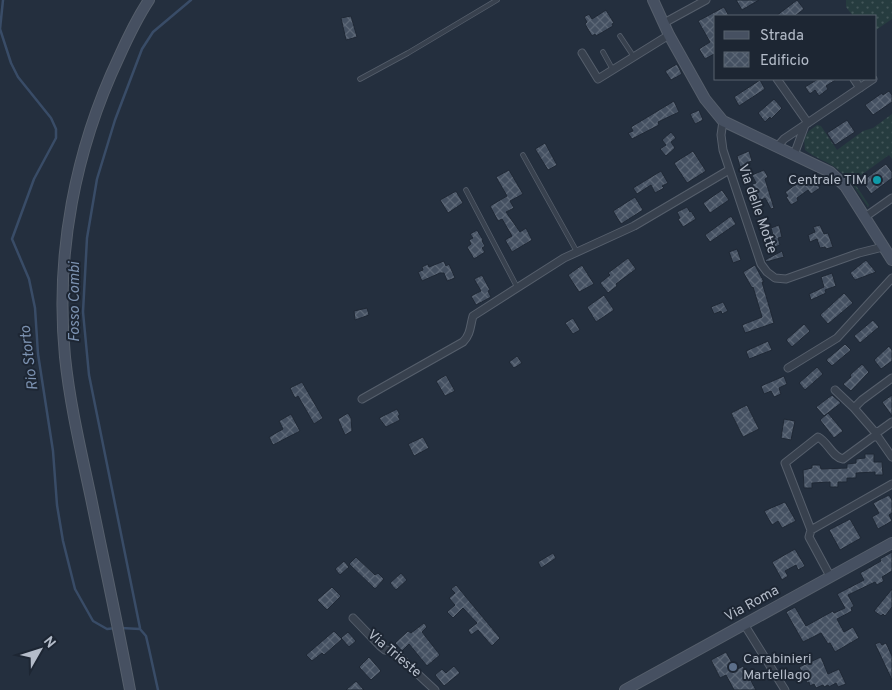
<svg xmlns="http://www.w3.org/2000/svg" width="892" height="690" font-family="Overpass,sans-serif">
  <style>
    .grass { fill: url(#grass-dots) }
    .lines { fill: none; stroke-linecap: round; stroke-linejoin: round }
    .stream { stroke: #394c67; stroke-width: 2.5 }
    .building { fill: url(#building-cross-hatch); stroke: #1f2835 }
    .lane-casing { stroke: #565f6c; stroke-width: 5.5 }
    .street-casing { stroke: #565f6c; stroke-width: 9 }
    .secondary-casing { stroke: #565f6c; stroke-width: 12 }
    .lane { stroke: #38414e; stroke-width: 4 }
    .street { stroke: #38414e; stroke-width: 7 }
    .secondary { stroke: #465061; stroke-width: 10 }
    .culture-dot { fill: #0f9aa8; stroke: #1d2633; stroke-width: 2 }
    .service-dot { fill: #5c6f8a; stroke: #1d2633; stroke-width: 2 }
    .labels { text-anchor: middle; dominant-baseline: central; stroke-width: 4; stroke-linejoin: round; paint-order: stroke }
    .poi-label { font-size: 14px; fill: #b4bcc9; stroke: #1d2633; text-anchor: end }
    .street-label { font-size: 14px; fill: #b4bcc9; stroke: #1d2633 }
    .water-label { font-size: 15px; font-style: italic; fill: #7c92b1; stroke: #1d2633 }
  </style>
  <defs>
    <pattern id="grass-dots" width="8" height="8" patternUnits="userSpaceOnUse" patternTransform="scale(1.25)"><rect width="8" height="8" fill="#263c3f"/><path d="M2 2h.1M6 6h.1" fill="none" stroke="#435659" stroke-width="1.8" stroke-linecap="round"/></pattern>
    <pattern id="building-cross-hatch" width="8" height="8" patternUnits="userSpaceOnUse" patternTransform="scale(1.25)"><rect width="8" height="8" fill="#455162"/><path d="M0 0l8 8M0 8l8-8" fill="none" stroke="#5d6877"/></pattern>
  </defs>
  <rect width="100%" height="100%" fill="#242f3e"/>
  <path class="grass" d="M 846,0 L 892,0 L 892,19 L 876,30 L 876,16 L 853,16 L 846,7 Z
    M 892,114 L 892,159 L 889,155 L 853,181 L 869,205 L 868,207 C 858,193 850,178 836,168 C 826,161 815,158 805,150 L 804,138 L 809,131 L 817,125 L 821,126 L 837,150 L 863,131 L 873,128 Z"/>
  <g class="lines">
    <path class="stream" d="M 3,0 L 0,29 L 11,63 L 18,77 L 51,118 L 56,129 L 56,138 L 34,179 L 12,239 L 29,279 L 35,308 L 38,354 L 53,451 L 57,505 L 63,541 L 75,589 L 93,621 L 107,629 L 116,628
      M 121,628 L 140,629 L 146,636 L 149,649 L 158,690
      M 140,628 L 89,375 L 83,312 L 87,238 L 97,179 L 115,120 L 142,49 L 153,32 L 191,0"/>
  </g>
  <path class="building" d="M 736,0 L 759,0 L 742,10 Z
    M 797,0 L 804,9 L 795,16 L 776,16 Z
    M 724,7 L 729,16 L 716,16 L 716,53 L 705,59 L 699,49 L 710,42 L 698,21 Z
    M 606,10 L 614,23 L 612,24 L 613,26 L 596,36 L 595,34 L 592,36 L 585,24 L 587,22 L 584,17 L 589,14 L 592,19 Z
    M 351,16 L 357,37 L 346,40 L 341,18 Z
    M 677,64 L 682,74 L 671,80 L 665,71 Z
    M 818,79 L 837,79 L 826,86 L 828,89 L 819,96 L 815,90 L 810,94 L 805,87 Z
    M 760,80 L 765,89 L 739,106 L 734,97 Z
    M 889,91 L 892,95 L 892,102 L 873,115 L 865,105 L 882,93 L 883,95 Z
    M 774,99 L 782,108 L 771,119 L 770,117 L 765,122 L 758,113 Z
    M 674,101 L 679,112 L 658,122 L 659,125 L 632,139 L 628,133 L 633,131 L 631,127 Z
    M 699,110 L 703,120 L 695,124 L 690,114 Z
    M 847,120 L 855,132 L 835,145 L 827,133 Z
    M 671,132 L 676,138 L 671,142 L 675,148 L 666,156 L 660,149 L 666,145 L 662,140 Z
    M 545,143 L 557,165 L 548,170 L 535,149 Z
    M 693,151 L 706,171 L 687,183 L 674,163 Z
    M 749,151 L 752,161 L 749,162 L 750,164 L 740,167 L 737,156 Z
    M 886,164 L 892,172 L 892,178 L 871,194 L 862,181 Z
    M 509,170 L 523,194 L 510,201 L 514,208 L 506,212 L 520,232 L 526,228 L 532,240 L 512,252 L 505,240 L 512,236 L 502,219 L 498,221 L 490,206 L 507,196 L 496,177 Z
    M 764,170 L 768,177 L 765,179 L 774,208 L 771,209 L 765,198 L 760,201 L 752,184 L 756,183 L 752,175 Z
    M 661,171 L 668,183 L 662,186 L 664,188 L 655,193 L 651,185 L 637,194 L 633,188 Z
    M 805,178 L 806,180 L 810,178 L 812,180 L 814,179 L 820,188 L 811,194 L 808,190 L 797,198 L 798,201 L 791,205 L 786,197 L 788,196 L 785,192 Z
    M 722,190 L 729,200 L 710,213 L 703,203 Z
    M 456,191 L 463,203 L 448,213 L 440,200 Z
    M 635,197 L 643,210 L 621,224 L 613,211 Z
    M 687,207 L 690,212 L 691,211 L 696,219 L 683,227 L 678,219 L 680,218 L 677,212 Z
    M 731,216 L 736,224 L 710,242 L 705,235 Z
    M 779,225 L 782,237 L 778,238 L 780,245 L 767,250 L 765,244 L 769,243 L 768,240 L 774,238 L 771,228 Z
    M 820,225 L 824,234 L 828,233 L 833,247 L 826,249 L 825,247 L 820,248 L 817,239 L 810,242 L 808,235 L 815,232 L 813,227 Z
    M 477,230 L 483,240 L 482,241 L 485,246 L 482,248 L 485,252 L 474,259 L 467,247 L 471,244 L 469,240 L 473,238 L 470,234 Z
    M 737,249 L 741,260 L 733,263 L 729,252 Z
    M 782,251 L 784,257 L 766,262 L 765,260 Z
    M 628,258 L 636,269 L 616,284 L 617,286 L 608,293 L 600,283 L 610,275 L 608,273 Z
    M 866,260 L 876,272 L 855,280 L 850,273 Z
    M 444,261 L 446,266 L 449,264 L 455,278 L 447,281 L 444,273 L 440,273 L 422,281 L 418,272 L 423,270 L 422,267 L 428,264 L 429,267 Z
    M 582,265 L 594,284 L 579,292 L 568,275 Z
    M 755,265 L 764,282 L 762,282 L 774,323 L 745,333 L 742,325 L 762,317 L 753,287 L 752,288 L 743,272 Z
    M 832,273 L 836,286 L 825,290 L 826,293 L 811,300 L 809,294 L 824,287 L 821,277 Z
    M 482,275 L 490,290 L 488,291 L 491,297 L 476,305 L 471,296 L 481,291 L 474,279 Z
    M 844,293 L 853,303 L 828,324 L 820,315 Z
    M 604,295 L 614,310 L 596,322 L 587,307 Z
    M 723,302 L 728,311 L 722,314 L 721,311 L 714,314 L 711,307 Z
    M 367,308 L 369,315 L 355,320 L 354,311 Z
    M 573,318 L 580,330 L 573,334 L 565,323 Z
    M 873,320 L 879,327 L 860,343 L 854,336 Z
    M 804,324 L 810,331 L 792,347 L 786,340 Z
    M 768,341 L 772,350 L 749,359 L 746,351 Z
    M 845,344 L 851,350 L 832,366 L 826,360 Z
    M 889,346 L 892,350 L 892,361 L 881,369 L 874,360 Z
    M 517,356 L 522,363 L 514,368 L 509,362 Z
    M 862,364 L 869,372 L 851,391 L 843,384 L 851,377 L 850,375 Z
    M 817,367 L 823,374 L 805,390 L 799,383 Z
    M 446,375 L 455,391 L 445,396 L 436,381 Z
    M 784,376 L 787,384 L 779,388 L 781,394 L 774,397 L 771,391 L 764,394 L 761,386 Z
    M 302,382 L 323,418 L 314,424 L 298,396 L 295,398 L 290,388 Z
    M 832,395 L 841,403 L 824,416 L 816,407 Z
    M 892,395 L 892,416 L 882,402 Z
    M 747,405 L 759,429 L 743,437 L 731,413 Z
    M 397,409 L 400,415 L 398,416 L 400,420 L 386,427 L 379,418 Z
    M 348,413 L 351,418 L 352,431 L 345,435 L 338,419 Z
    M 828,413 L 843,431 L 834,438 L 820,420 Z
    M 291,414 L 300,431 L 273,445 L 269,437 L 283,429 L 279,421 Z
    M 784,419 L 795,421 L 791,440 L 781,438 Z
    M 423,437 L 429,448 L 414,456 L 408,444 Z
    M 865,454 L 874,454 L 874,462 L 882,462 L 883,475 L 875,475 L 875,472 L 856,473 L 856,478 L 847,478 L 847,482 L 838,482 L 838,487 L 830,487 L 830,482 L 812,483 L 812,488 L 804,488 L 803,470 L 812,468 L 812,465 L 820,465 L 821,469 L 847,468 L 847,464 L 856,463 L 856,459 L 865,458 Z
    M 889,495 L 892,500 L 892,513 L 889,515 L 892,521 L 878,529 L 872,517 L 879,513 L 873,503 Z
    M 785,502 L 796,521 L 782,528 L 778,521 L 772,525 L 764,511 Z
    M 850,519 L 861,538 L 840,550 L 829,530 Z
    M 795,549 L 805,566 L 798,570 L 796,565 L 785,571 L 788,576 L 782,580 L 772,562 Z
    M 892,552 L 892,571 L 882,577 L 884,581 L 877,585 L 875,582 L 848,595 L 854,606 L 851,608 L 852,611 L 837,619 L 844,632 L 853,627 L 859,638 L 835,652 L 830,643 L 828,644 L 821,633 L 803,642 L 786,612 L 795,607 L 806,626 L 833,611 L 834,613 L 845,608 L 837,594 L 864,580 L 860,573 L 881,561 L 880,559 Z
    M 553,553 L 556,558 L 541,568 L 538,562 Z
    M 356,557 L 375,575 L 378,573 L 384,579 L 375,589 L 349,564 Z
    M 344,561 L 349,567 L 340,575 L 335,569 Z
    M 401,573 L 407,580 L 396,590 L 390,583 Z
    M 456,585 L 500,638 L 492,646 L 478,630 L 471,635 L 468,630 L 477,623 L 463,608 L 453,618 L 447,612 L 455,605 L 449,598 L 455,593 L 451,589 Z
    M 332,587 L 341,596 L 327,610 L 317,600 Z
    M 892,589 L 892,607 L 885,616 L 883,614 L 881,616 L 874,611 Z
    M 424,623 L 427,627 L 422,632 L 440,655 L 427,666 L 409,644 L 402,651 L 395,643 L 408,631 L 411,633 Z
    M 334,631 L 342,639 L 324,655 L 322,653 L 312,661 L 306,655 Z
    M 348,632 L 356,641 L 349,647 L 341,638 Z
    M 880,642 L 882,645 L 886,643 L 892,656 L 892,680 L 875,644 Z
    M 726,652 L 736,670 L 743,666 L 756,690 L 734,690 L 726,675 L 720,678 L 711,660 Z
    M 369,657 L 381,671 L 371,680 L 359,667 Z
    M 821,657 L 828,674 L 839,669 L 846,684 L 838,687 L 836,683 L 829,687 L 828,685 L 824,687 L 823,685 L 816,688 L 814,684 L 810,686 L 809,682 L 807,683 L 799,667 Z
    M 454,666 L 460,673 L 444,686 L 435,675 L 442,669 L 446,673 Z
    M 356,681 L 364,690 L 346,690 Z"/>
  <g class="lines">
    <defs>
      <path id="lane" d="M 620,36 L 634,57
        M 603,52 L 613,70
        M 360,79 L 408,53 L 497,0
        M 523,155 L 577,252
        M 466,190 L 517,287"/>
      <path id="street" d="M 664,23 L 706,0
        M 582,53 L 598,79 L 669,35
        M 777,79 L 808,123
        M 854,79 L 860,88
        M 723,121 L 721,135 L 723,150 L 761,264 L 767,272 L 775,278 L 786,279 L 859,253 L 883,247
        M 777,147 L 784,139 L 873,79
        M 794,155 L 805,125
        M 865,217 L 892,198
        M 788,368 L 837,338 L 892,278
        M 892,378 L 862,400 L 854,408 L 874,431 L 878,432 L 892,422
        M 835,390 L 854,408
        M 362,399 L 463,342 C 471,334 470,326 473,316 L 564,258 L 634,226 L 729,170
        M 892,457 L 878,437 L 873,437 L 843,459 C 832,457 828,442 818,437 L 785,463 L 811,530 L 892,484
        M 811,530 L 809,537 L 830,576
        M 353,618 L 380,646 L 385,650 L 393,651 L 435,690
        M 744,624 L 785,690"/>
      <path id="secondary" d="M 653,0 L 669,35 L 705,99 L 723,121 L 830,172 L 845,186 L 892,260
        M 130,690 C 118,626 104,562 91,498 C 81,451 70,405 65,357 C 55,254 75,150 119,57 C 128,37 137,18 149,0
        M 625,690 L 892,543"/>
    </defs>
    <use href="#lane" class="lane-casing"/>
    <use href="#street" class="street-casing"/>
    <use href="#secondary" class="secondary-casing"/>
    <use href="#lane" class="lane"/>
    <use href="#street" class="street"/>
    <use href="#secondary" class="secondary"/>
  </g>
  <circle class="culture-dot" cx="877" cy="180" r="5"/>
  <circle class="service-dot" cx="733" cy="667" r="5"/>
  <g class="labels">
    <g class="poi-label">
      <text x="867" y="180">Centrale TIM</text>
      <text x="743" y="659" text-anchor="start">Carabinieri<tspan x="743" dy="16">Martellago</tspan></text>
    </g>
    <g class="street-label">
      <text transform="translate(757 209) rotate(71)">Via delle Motte</text>
      <text transform="translate(752 604) rotate(-29)">Via Roma</text>
      <text transform="translate(394 654) rotate(40)">Via Trieste</text>
    </g>
    <g class="water-label">
      <text transform="translate(75 302) rotate(-90)">Fosso Combi</text>
      <text transform="translate(30 358) rotate(-97)">Rio Storto</text>
    </g>
  </g>
  <rect x="714" y="15" width="162" height="65" fill="#1d2633" stroke="#59626f"/>
  <rect x="724" y="31" width="25" height="8" fill="#465061" stroke="#59626f"/>
  <text x="760" y="40" font-size="15" fill="#b4bcc9">Strada</text>
  <rect x="724" y="52" width="25" height="15" fill="url(#building-cross-hatch)" stroke="#59626f"/>
  <text x="760" y="65" font-size="15" fill="#b4bcc9">Edificio</text>
  <g transform="translate(40 650) rotate(51)" stroke="#1d2633" stroke-width="4" paint-order="stroke">
  <path d="M0-4L9 19L0 12L-9 19Z" fill="#b4bcc9"/>
  <text y="-8" font-size="14" font-weight="bold" text-anchor="middle" fill="#b4bcc9">N</text>
  </g>
</svg>
